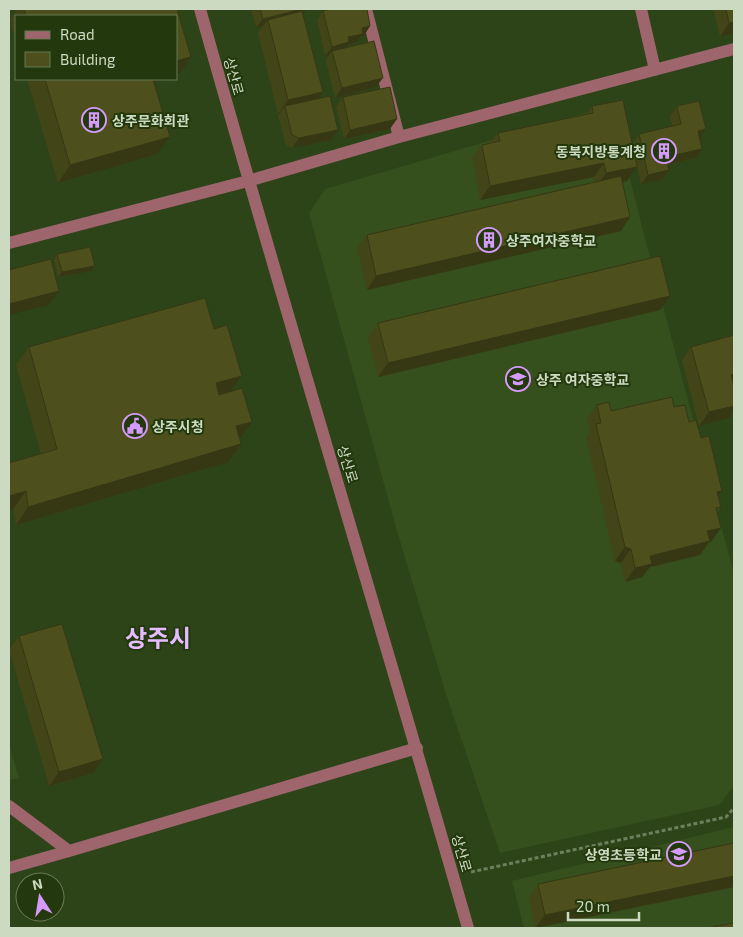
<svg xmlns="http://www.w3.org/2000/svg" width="743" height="937" font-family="'Exo 2','Noto Sans KR',sans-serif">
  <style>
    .built { fill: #354f1d }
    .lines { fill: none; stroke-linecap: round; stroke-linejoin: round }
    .path { stroke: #6d805d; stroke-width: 3; stroke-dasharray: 4 2.5; stroke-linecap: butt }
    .minor { stroke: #9e656c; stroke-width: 12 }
    .wall { fill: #424518 }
    .shaded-wall { fill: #363814 }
    .building { fill: #4d501c; stroke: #363814 }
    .labels { text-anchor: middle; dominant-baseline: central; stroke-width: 4; stroke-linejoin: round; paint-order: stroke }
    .street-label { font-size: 14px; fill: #ccdac2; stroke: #23390d }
    .poi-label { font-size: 14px; font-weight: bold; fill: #ccdac2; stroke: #23390d; text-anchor: start }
    .town-label { font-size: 24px; font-weight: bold; fill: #e5bcff; stroke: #23390d }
  </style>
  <rect width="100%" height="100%" fill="#2d4419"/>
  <path class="built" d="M 612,105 L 642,227 L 734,574 L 734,786 L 719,805 L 500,853 L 446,694 L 397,531 L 309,213 L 325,189 Z
    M 9,744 L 19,778 L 9,780 Z
    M 734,827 L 734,928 L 524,928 L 512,881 Z"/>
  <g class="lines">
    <path class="path" d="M 471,872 L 726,817 L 734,808"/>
    <path class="minor" d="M 200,9 C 286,316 380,621 468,928
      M 366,9 L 399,137
      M 641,9 L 655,70
      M 9,243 L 248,181 L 399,137 L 734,49
      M 9,806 L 69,851
      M 9,868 L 69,851 L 417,748"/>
  </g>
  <path class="wall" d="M 17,9 L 177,9 L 179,74 L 176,16 L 16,16 L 16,41 L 10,19 Z
    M 251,9 L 307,9 L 303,14 L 323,92 L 318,98 L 331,140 L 292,148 L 286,145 L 278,116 L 280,113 L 278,114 L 258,33 L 263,26 L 256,28 Z
    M 713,9 L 734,9 L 734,33 L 720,37 Z
    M 323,11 L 364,36 L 361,36 L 356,43 L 348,45 L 346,48 L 376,87 L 335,98 L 326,61 L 329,55 L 325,56 L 317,20 Z
    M 27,79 L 164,79 L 154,82 L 157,154 L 58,183 Z
    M 343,97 L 390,129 L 344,139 L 336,107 Z
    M 592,106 L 632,144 L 639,134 L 672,126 L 670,116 L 677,106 L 700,138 L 702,149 L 696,158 L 668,165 L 669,170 L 662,180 L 641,184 L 633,150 L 627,181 L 622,182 L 630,217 L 621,231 L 367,290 L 357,248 L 367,235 L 595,182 L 594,177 L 480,200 L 472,158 L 482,145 L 491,142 L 498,133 L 586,115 Z
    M 57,254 L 92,271 L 58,277 L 54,259 Z
    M 670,296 L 660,310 L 378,377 L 368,337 L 378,323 Z
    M 214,329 L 242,376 L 230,392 L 241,444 L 228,462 L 16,525 L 13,509 L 9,510 L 9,463 L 41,454 L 16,365 L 29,347 Z
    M 691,347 L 734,385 L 734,411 L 729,418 L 699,426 L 682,360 Z
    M 597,405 L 611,411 L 674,407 L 689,422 L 701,438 L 721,507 L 717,512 L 711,542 L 709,542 L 700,555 L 650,567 L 642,577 L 625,582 L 621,563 L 615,561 L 586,438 L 590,432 L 587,419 Z
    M 19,636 L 103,759 L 93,773 L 49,786 L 9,650 Z
    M 538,884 L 734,887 L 535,928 L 529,898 Z"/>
  <path class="shaded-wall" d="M 302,9 L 307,9 L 301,17 L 268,20 L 263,26 L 256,28 L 263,19 Z
    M 312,9 L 320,9 L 311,11 Z
    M 734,22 L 734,33 L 720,37 L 729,23 Z
    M 370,26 L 364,36 L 361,36 L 356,43 L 348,45 L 343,52 L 332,51 L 329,55 L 325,56 L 332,47 L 348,37 L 362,28 Z
    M 191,57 L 179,74 L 176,75 L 176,61 Z
    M 383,78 L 376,87 L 335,98 L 342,88 Z
    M 143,79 L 164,79 L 138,86 Z
    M 323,92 L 313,106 L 285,106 L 280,113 L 278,114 L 288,100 Z
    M 397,119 L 390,129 L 344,139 L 350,130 Z
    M 706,129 L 699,139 L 698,131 Z
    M 338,130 L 331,140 L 292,148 L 299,138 Z
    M 170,137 L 157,154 L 58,183 L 70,165 Z
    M 702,149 L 696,158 L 660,166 L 666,157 Z
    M 604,163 L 594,177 L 480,200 L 490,186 Z
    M 637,167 L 627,181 L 596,187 L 606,173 Z
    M 669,170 L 662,180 L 641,184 L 648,175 Z
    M 630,217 L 621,231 L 367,290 L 376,276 Z
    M 95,266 L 92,271 L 58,277 L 62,272 Z
    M 59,291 L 49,305 L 9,315 L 9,304 Z
    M 670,296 L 660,310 L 378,377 L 388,363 Z
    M 734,374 L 734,385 L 721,389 L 731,375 Z
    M 242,376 L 229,393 L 204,400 L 216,383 Z
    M 734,406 L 734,411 L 729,418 L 699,426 L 709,412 Z
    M 252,422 L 240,439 L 236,426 Z
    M 241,444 L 228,462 L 16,525 L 28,507 Z
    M 26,491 L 13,509 L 9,510 L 9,496 Z
    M 722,491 L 712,504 L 717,492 Z
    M 721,528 L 711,542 L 709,542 L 700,555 L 650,567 L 642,577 L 625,582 L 635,568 L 650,556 L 707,531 Z
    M 625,547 L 631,549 L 621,563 L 615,561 Z
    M 103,759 L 93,773 L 49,786 L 59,772 Z
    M 734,876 L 734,887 L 535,928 L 545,915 Z"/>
  <path class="building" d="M 24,9 L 177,9 L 191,57 L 176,61 L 176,16 L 26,16 Z
    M 260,9 L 302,9 L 263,19 Z
    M 331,9 L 367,9 L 370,26 L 362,28 L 363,34 L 348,37 L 349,42 L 332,47 L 323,11 Z
    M 726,9 L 734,9 L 734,22 L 729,23 Z
    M 302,11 L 323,92 L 288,100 L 268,20 Z
    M 374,41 L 383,78 L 342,88 L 332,51 Z
    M 45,79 L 153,79 L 170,137 L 70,165 Z
    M 390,87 L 397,119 L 350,130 L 343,97 Z
    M 330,96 L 338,130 L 299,138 L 292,135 L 285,106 Z
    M 623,100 L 637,167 L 606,173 L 604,163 L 490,186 L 482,145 L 500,141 L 498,133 L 593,113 L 592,106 Z
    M 699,101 L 706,129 L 698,131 L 702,149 L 666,157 L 669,170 L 648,175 L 639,134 L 681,124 L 677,106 Z
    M 621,176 L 630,217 L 376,276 L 367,235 Z
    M 90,247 L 95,266 L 62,272 L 57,254 Z
    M 660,256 L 670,296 L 388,363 L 378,323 Z
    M 51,259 L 59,291 L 9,304 L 9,270 Z
    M 205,298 L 214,329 L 227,325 L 242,376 L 216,383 L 219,395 L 242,388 L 252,422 L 236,426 L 241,444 L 28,507 L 26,491 L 9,496 L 9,463 L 57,449 L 29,347 Z
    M 734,335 L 734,374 L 731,375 L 734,387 L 734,406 L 709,412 L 691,347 Z
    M 672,397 L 674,407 L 685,405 L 689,422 L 696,420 L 701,438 L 709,436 L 722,491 L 717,492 L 721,507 L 716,508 L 721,528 L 707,531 L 710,541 L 650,556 L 652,564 L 635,568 L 631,549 L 625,547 L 596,424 L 601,423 L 597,405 L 609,402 L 611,411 Z
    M 62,624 L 103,759 L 59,772 L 19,636 Z
    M 734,843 L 734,876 L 545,915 L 538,884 Z
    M 734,923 L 734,928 L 707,928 Z"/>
  <defs>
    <symbol id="building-ring" viewBox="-11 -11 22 22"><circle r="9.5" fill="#23390d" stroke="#d69bfa" stroke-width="1.5"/><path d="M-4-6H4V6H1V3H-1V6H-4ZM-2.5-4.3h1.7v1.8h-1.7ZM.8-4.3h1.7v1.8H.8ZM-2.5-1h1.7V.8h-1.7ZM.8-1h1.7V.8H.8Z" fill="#d69bfa"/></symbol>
    <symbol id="school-ring" viewBox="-11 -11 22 22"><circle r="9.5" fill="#23390d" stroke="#d69bfa" stroke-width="1.5"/><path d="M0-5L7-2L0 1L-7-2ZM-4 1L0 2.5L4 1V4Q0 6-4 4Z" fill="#d69bfa"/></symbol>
    <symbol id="civic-ring" viewBox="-11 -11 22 22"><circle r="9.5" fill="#23390d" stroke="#d69bfa" stroke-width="1.5"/><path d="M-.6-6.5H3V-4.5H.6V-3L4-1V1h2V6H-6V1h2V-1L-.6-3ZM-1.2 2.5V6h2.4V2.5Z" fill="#d69bfa"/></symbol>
  </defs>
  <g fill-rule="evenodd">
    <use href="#building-ring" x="80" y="106" width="28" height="28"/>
    <use href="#building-ring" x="650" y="137" width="28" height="28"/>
    <use href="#building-ring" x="475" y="226" width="28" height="28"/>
    <use href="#school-ring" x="504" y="365" width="28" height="28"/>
    <use href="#civic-ring" x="121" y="412" width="28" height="28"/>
    <use href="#school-ring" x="665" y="840" width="28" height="28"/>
  </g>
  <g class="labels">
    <g class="street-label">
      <text transform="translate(234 76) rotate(74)">상산로</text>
      <text transform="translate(348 464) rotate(73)">상산로</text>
      <text transform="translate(462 853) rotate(74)">상산로</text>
    </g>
    <g class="poi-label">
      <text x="112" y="120">상주문화회관</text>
      <text x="646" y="151" text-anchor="end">동북지방통계청</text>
      <text x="506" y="240">상주여자중학교</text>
      <text x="536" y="379">상주 여자중학교</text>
      <text x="152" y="426">상주시청</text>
      <text x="662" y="854" text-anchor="end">상영초등학교</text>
    </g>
    <g class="town-label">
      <text x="158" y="637">상주시</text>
    </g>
  </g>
  <rect width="743" height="937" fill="none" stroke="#ccdac2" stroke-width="20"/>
  <rect x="15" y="15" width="162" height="65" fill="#23390d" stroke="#677955"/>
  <rect x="25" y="31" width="25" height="8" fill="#9e656c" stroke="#677955"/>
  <text x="60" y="40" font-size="15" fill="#ccdac2">Road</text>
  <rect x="25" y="52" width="25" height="15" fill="#4d501c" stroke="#677955"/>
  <text x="60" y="65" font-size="15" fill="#ccdac2">Building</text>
  <g transform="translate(40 897) rotate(348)"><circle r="24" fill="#23390d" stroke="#677955"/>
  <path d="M0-4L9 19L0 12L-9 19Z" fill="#d69bfa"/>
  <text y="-8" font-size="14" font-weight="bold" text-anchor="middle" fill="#ccdac2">N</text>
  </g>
  <path d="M568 912v8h71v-8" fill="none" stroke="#ccdac2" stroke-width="2.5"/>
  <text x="576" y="912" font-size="15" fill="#ccdac2" stroke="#23390d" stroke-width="4" paint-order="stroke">20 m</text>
</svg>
